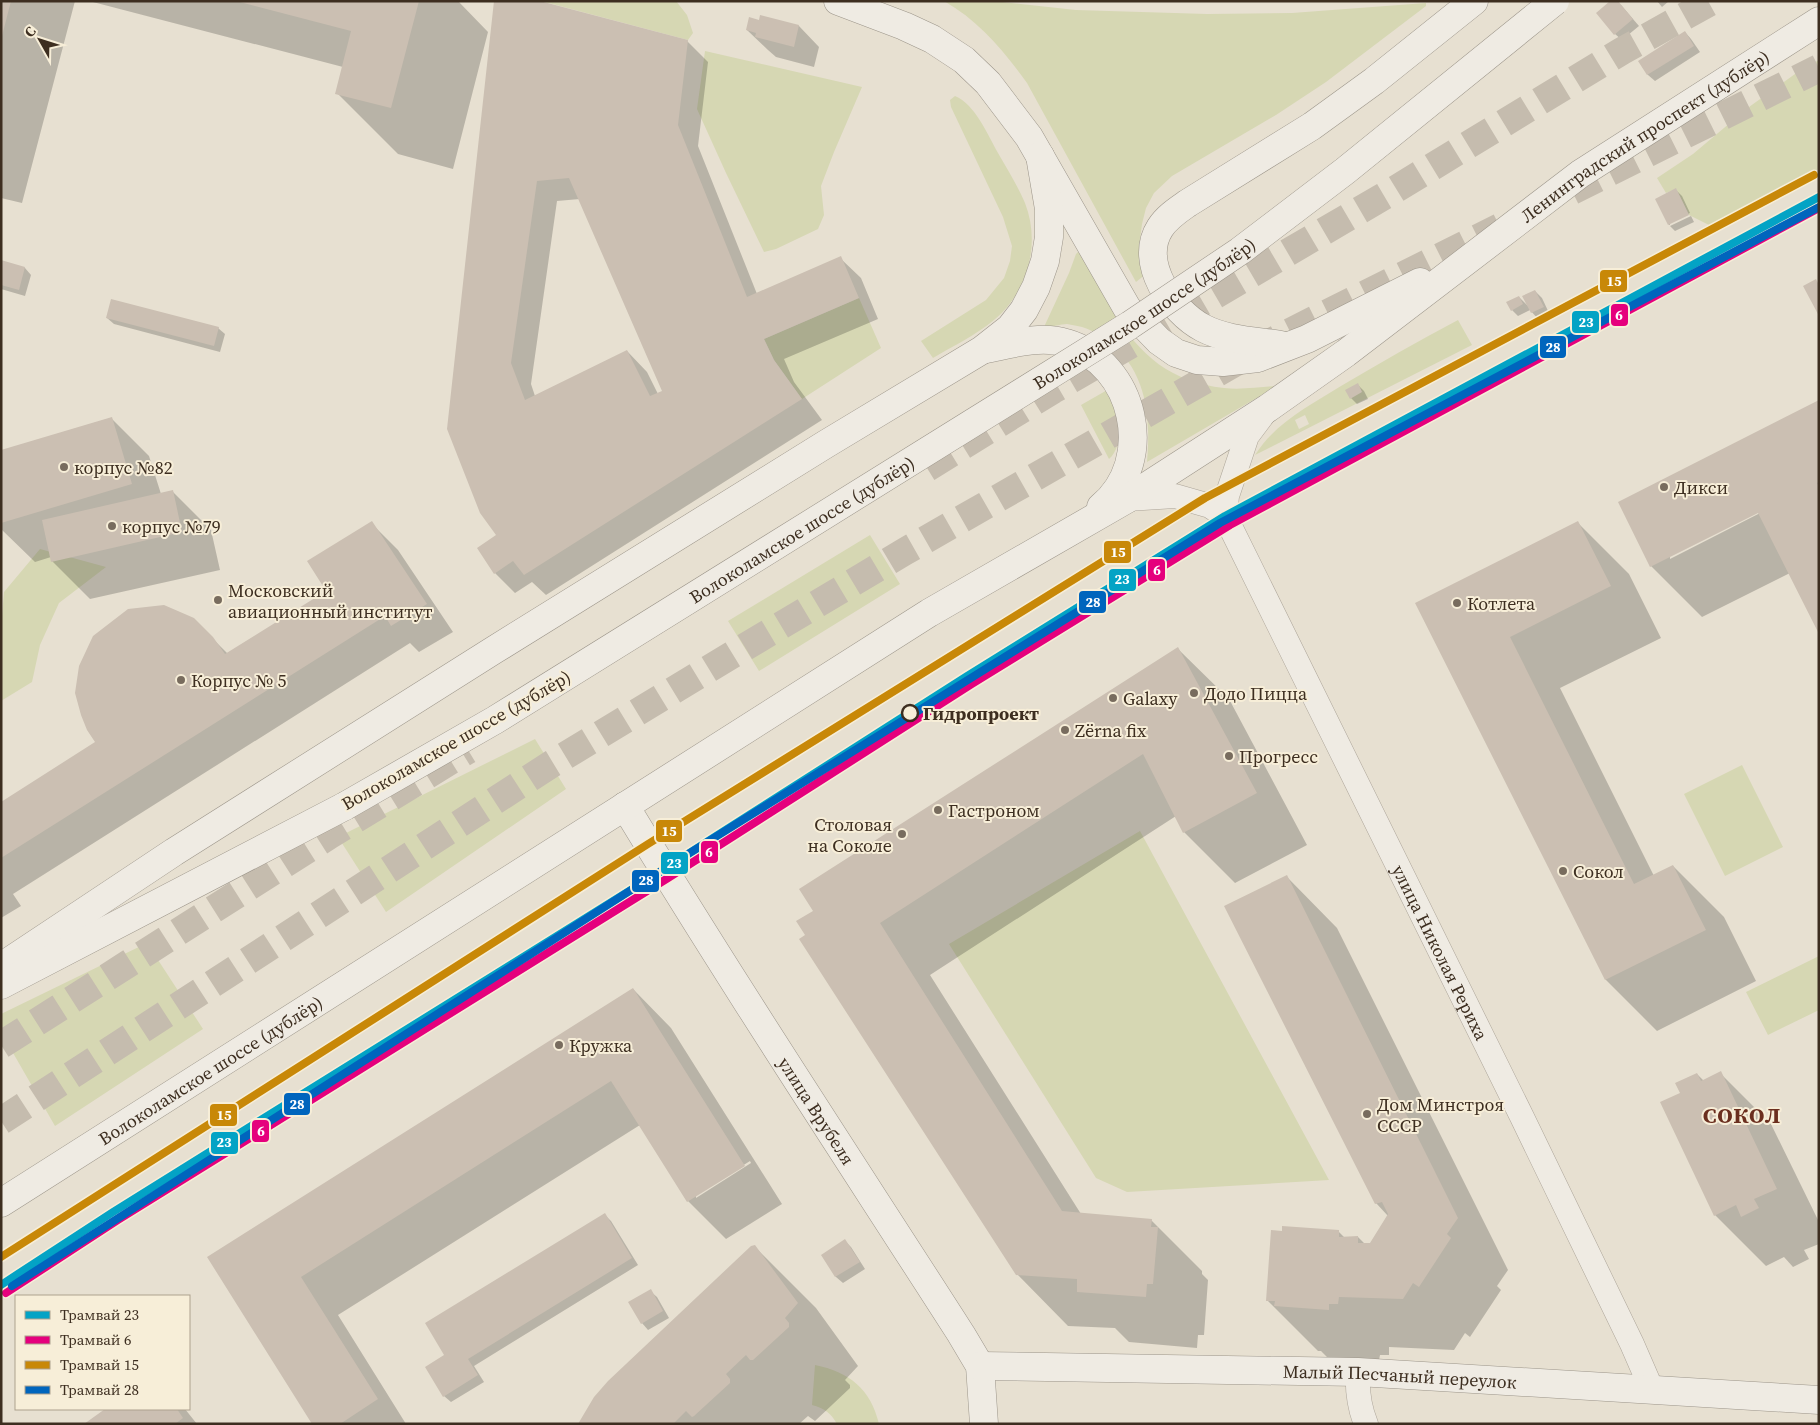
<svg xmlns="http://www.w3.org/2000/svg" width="1820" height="1425" font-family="'Source Serif 4',serif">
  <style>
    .green { fill: #d6d7b3; fill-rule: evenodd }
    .shadow { fill: #0003; fill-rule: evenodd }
    .building { fill: #cbbfb2; fill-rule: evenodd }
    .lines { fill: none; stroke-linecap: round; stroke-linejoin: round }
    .primary-tunnel { stroke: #c5bcae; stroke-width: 28; stroke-dasharray: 28 14; stroke-linecap: butt }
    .street-casing { stroke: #ada599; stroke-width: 25 }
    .secondary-casing { stroke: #9c958a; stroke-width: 29 }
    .street { stroke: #efebe3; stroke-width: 24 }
    .secondary { stroke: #efebe3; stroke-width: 28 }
    .secondary-bridge-casing { stroke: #9c958a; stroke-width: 29; stroke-linecap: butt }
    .secondary-bridge { stroke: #efebe3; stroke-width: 28 }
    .tram-1-casing { stroke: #f7eed8; stroke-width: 11 }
    .tram-2-casing { stroke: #f7eed8; stroke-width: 11 }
    .tram-3-casing { stroke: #f7eed8; stroke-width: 11 }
    .tram-4-casing { stroke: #f7eed8; stroke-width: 11 }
    .tram-1 { stroke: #03a3c5; stroke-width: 8 }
    .tram-2 { stroke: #e5007d; stroke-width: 8 }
    .tram-3 { stroke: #c88808; stroke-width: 8 }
    .tram-4 { stroke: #0065bd; stroke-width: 8 }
    .poi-dot { fill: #786c5e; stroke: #f7eed8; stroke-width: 2 }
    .stop-dot { fill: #f7eed8; stroke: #3d2e20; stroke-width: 2.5 }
    .labels { text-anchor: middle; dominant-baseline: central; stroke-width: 4; stroke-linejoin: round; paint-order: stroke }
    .street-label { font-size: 18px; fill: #3d2e20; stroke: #f7eed8 }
    .poi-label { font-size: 18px; fill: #3d2e20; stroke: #f7eed8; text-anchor: start }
    .stop-label { font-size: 18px; font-weight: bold; fill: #3d2e20; stroke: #f7eed8; text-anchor: start }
    .district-label { font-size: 22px; font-weight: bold; letter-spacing: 1px; fill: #6b2e1e; stroke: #f7eed8 }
    .line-badge { stroke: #f7eed8; stroke-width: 2 }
    .badge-label { font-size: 14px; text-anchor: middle; font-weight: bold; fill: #fff }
  </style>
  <rect width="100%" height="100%" fill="#e7e0d1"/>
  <path class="green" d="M 541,1 L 676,1 L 687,15 L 693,33 L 688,40 Z
    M 944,1 L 994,1 L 1076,10 L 1207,14 L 1292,13 L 1426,3 L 1426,6 L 1326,82 L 1276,115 L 1172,176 L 1154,193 L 1146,208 L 1142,224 L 1140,239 L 1146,274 L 1136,282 L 1027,83 C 1003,50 979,21 944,1 Z
    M 705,51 L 862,87 L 834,152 L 821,186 L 824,215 L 818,229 L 776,249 L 764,252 L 726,173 L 697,109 Z
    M 1819,60 L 1819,169 L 1709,225 L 1689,215 L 1676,189 L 1666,193 L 1657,178 L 1693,154 L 1749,107 L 1795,74 Z
    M 955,96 C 975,104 988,135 998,153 C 1007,169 1018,186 1025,203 C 1041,244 1028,292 994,320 C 976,335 953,346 933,358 L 921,341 L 986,300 L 1004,278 L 1010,261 L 1012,246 L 1003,217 L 951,107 L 950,100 Z
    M 1078,252 C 1092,268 1102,293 1113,311 C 1140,356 1171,382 1224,388 C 1241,390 1260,387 1277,386 L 1147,462 C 1151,418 1147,371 1109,342 C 1101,336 1092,330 1082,327 C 1078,326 1072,325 1067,324 C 1059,324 1052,328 1044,327 L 1069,273 L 1076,254 Z
    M 859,298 L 881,348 L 802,399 L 774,360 L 764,339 Z
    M 1458,320 L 1472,345 L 1255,455 C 1275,423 1309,406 1341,386 C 1380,363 1418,341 1458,320 ZM 1305,415 L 1309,424 L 1299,429 L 1295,420 Z
    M 1109,389 C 1112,397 1117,407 1119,416 C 1121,429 1120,450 1109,459 L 1081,405 Z
    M 870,535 L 900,584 L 759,671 L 728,621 Z
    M 40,549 L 106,567 L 59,603 L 40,645 L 32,682 L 1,701 L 1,628 L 4,592 Z
    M 535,739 L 566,789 L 386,912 L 338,837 Z
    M 1742,765 L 1783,847 L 1725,876 L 1684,794 Z
    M 1140,831 L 1329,1180 L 1127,1192 L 1096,1178 L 949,944 Z
    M 147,943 L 203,1029 L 55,1126 L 1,1032 L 1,1014 Z
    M 1819,956 L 1819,1010 L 1768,1035 L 1746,992 Z
    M 815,1365 C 849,1372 871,1389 879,1424 L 837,1424 C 831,1413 824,1408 812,1405 Z"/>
  <path class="shadow" d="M 1,1 L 75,1 L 22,203 L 1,198 Z
    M 89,1 L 458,1 L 488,32 L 453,169 L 398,154 L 337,93 L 343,67 Z
    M 495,1 L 687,41 L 708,62 L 698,146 L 757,294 L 840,258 L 861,278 L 878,319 L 784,359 L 794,382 L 822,420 L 546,595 L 532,582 L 515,593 L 495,573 L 498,535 ZM 580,199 L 664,391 L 658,394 L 647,372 L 627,351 L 535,396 L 531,384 L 557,201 Z
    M 1657,1 L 1669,1 L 1662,7 Z
    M 1621,5 L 1639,26 L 1622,40 L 1615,34 Z
    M 760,21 L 799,26 L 819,47 L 814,67 L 776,57 L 768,50 L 747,30 Z
    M 1685,32 L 1691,39 L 1700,52 L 1655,81 L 1648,75 L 1640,61 Z
    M 1676,190 L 1682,196 L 1690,213 L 1670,223 L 1670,225 L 1669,225 Z
    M 1691,216 L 1694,222 L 1675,231 L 1670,226 Z
    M 1,262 L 25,268 L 31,275 L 25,296 L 1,289 Z
    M 1535,291 L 1542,298 L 1549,313 L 1538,319 L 1530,310 L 1518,316 L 1512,310 L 1519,297 L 1528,306 Z
    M 107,318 L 218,328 L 225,334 L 220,352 L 114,324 Z
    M 1358,385 L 1364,391 L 1368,399 L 1357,404 L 1351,398 Z
    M 1819,402 L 1819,631 L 1790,573 L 1702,617 L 1651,566 ZM 1763,509 L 1764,511 L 1670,559 L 1670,556 Z
    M 111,418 L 149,456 L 161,494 L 173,492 L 211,530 L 220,570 L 90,599 L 52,561 L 51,557 L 35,562 L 1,529 L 1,451 Z
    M 371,523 L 398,550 L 453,632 L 419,652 L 410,643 L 13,894 L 21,906 L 1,918 L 1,804 L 97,742 L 193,619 L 228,654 L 328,591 Z
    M 1578,523 L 1629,574 L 1661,638 L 1560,688 L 1654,876 L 1673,866 L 1724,917 L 1756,981 L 1657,1031 L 1606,980 L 1417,603 Z
    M 1178,649 L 1229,699 L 1307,845 L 1235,883 L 1184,832 L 1176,816 L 930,975 L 1081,1214 L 1151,1220 L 1202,1271 L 1202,1274 L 1208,1280 L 1204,1335 L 1198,1335 L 1197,1348 L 1129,1342 L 1115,1328 L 1068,1326 L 1017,1274 L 807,935 L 815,911 Z
    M 1287,877 L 1337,928 L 1508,1270 L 1497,1286 L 1501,1290 L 1470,1337 L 1465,1333 L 1454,1350 L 1389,1347 L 1389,1355 L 1380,1355 L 1379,1360 L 1327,1357 L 1321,1351 L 1318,1351 L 1267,1300 L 1338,1231 L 1345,1238 L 1358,1237 L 1365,1244 L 1370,1244 L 1388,1216 L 1376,1203 Z
    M 633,989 L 671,1028 L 782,1204 L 726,1239 L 688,1201 L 640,1125 L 338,1315 L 406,1424 L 314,1424 L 209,1257 ZM 750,1161 L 751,1163 L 696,1198 L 696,1195 Z
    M 1720,1073 L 1771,1124 L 1819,1222 L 1819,1244 L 1804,1250 L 1809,1259 L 1793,1267 L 1784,1257 L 1766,1266 L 1715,1215 L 1681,1094 L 1697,1074 L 1704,1081 Z
    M 604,1214 L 611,1221 L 638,1265 L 474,1366 L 484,1382 L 451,1402 L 444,1396 L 446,1355 Z
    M 845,1241 L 851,1247 L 865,1269 L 843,1283 L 836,1277 L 822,1255 Z
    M 754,1246 L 816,1308 L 858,1366 L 845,1380 L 850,1385 L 850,1388 L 815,1421 L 808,1416 L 799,1424 L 580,1424 Z
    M 650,1291 L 657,1297 L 669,1318 L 648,1330 L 642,1323 Z
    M 107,1409 L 185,1409 L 197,1424 L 86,1424 Z"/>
  <path class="building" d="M 1,1 L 11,1 L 2,36 L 1,36 Z
    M 236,1 L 419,1 L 391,108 L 335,94 L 351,31 Z
    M 494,1 L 540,1 L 688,40 L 678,125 L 747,297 L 841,256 L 859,298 L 764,339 L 774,360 L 802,399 L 524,575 L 513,561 L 494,574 L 477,548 L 496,535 L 480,513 L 447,429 ZM 569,178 L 662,391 L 650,396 L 627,350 L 525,400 L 511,363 L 537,181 Z
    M 1610,1 L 1618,1 L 1633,19 L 1614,35 L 1596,13 Z
    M 760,15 L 799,25 L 794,47 L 755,37 L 756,33 L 746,30 L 749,17 L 759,20 Z
    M 1685,31 L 1694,46 L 1647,75 L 1638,61 Z
    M 1676,188 L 1689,215 L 1668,225 L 1655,199 Z
    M 1,260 L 25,267 L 19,290 L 1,285 Z
    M 1816,279 L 1819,285 L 1819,316 L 1803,286 Z
    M 1535,290 L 1544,307 L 1531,313 L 1522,296 Z
    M 1519,296 L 1523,304 L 1511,311 L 1506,302 Z
    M 111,299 L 219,327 L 214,346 L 106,318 Z
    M 1358,383 L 1362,392 L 1350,399 L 1345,390 Z
    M 1819,400 L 1819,482 L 1817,483 L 1819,487 L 1819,634 L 1758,513 L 1650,567 L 1618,502 Z
    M 112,417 L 132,484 L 1,523 L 1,450 Z
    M 173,490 L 182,532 L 51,562 L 42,520 Z
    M 372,521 L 427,604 L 391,626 L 385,616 L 1,858 L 1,802 L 95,742 L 87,730 L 81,715 L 75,693 L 79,666 L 93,636 L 128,609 L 164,605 L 194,618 L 213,637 L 225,654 L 326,591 L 307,561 Z
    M 1578,521 L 1611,586 L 1510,637 L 1634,884 L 1673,865 L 1706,930 L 1605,980 L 1415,603 Z
    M 1178,647 L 1257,793 L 1183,833 L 1143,754 L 880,923 L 1062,1211 L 1152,1219 L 1151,1227 L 1158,1227 L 1153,1284 L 1147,1284 L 1146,1297 L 1077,1292 L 1077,1279 L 1016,1275 L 799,939 L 805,935 L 796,921 L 813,911 L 799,889 Z
    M 1287,875 L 1458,1218 L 1447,1234 L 1451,1238 L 1419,1287 L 1413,1283 L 1403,1299 L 1339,1297 L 1338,1304 L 1329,1304 L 1329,1310 L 1274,1306 L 1275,1301 L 1266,1301 L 1271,1230 L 1282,1231 L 1282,1226 L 1339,1230 L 1339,1237 L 1358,1236 L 1358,1243 L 1370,1243 L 1388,1214 L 1382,1202 L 1375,1204 L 1224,906 Z
    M 633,988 L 745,1166 L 687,1202 L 611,1081 L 301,1277 L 378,1399 L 340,1424 L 312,1424 L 207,1257 Z
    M 1721,1071 L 1777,1189 L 1754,1199 L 1759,1208 L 1741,1217 L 1736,1205 L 1714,1216 L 1660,1102 L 1680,1093 L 1675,1083 L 1697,1073 L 1701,1081 Z
    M 605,1213 L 632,1258 L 468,1359 L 478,1375 L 443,1397 L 425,1367 L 444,1355 L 425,1323 Z
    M 845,1239 L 860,1262 L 835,1277 L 821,1255 Z
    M 755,1245 L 798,1303 L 785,1318 L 789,1323 L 789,1327 L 753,1360 L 750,1360 L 746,1355 L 726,1374 L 730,1379 L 730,1383 L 694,1416 L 692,1417 L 686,1411 L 673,1424 L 578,1424 L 594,1397 L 608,1381 L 751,1246 Z
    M 651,1289 L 663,1311 L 641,1324 L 628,1302 Z
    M 105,1409 L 177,1409 L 183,1418 L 175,1424 L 84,1424 Z"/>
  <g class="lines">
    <path class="primary-tunnel" d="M 1572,191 L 1819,68
      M 927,468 L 1053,390 L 1391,192 L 1622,51 L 1712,1
      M 1,1045 L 330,835 L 468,750
      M 1,1121 L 550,765 L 745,647 L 904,552 L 1280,337 L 1500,227"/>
    <defs>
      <g id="street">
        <path id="s1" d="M 1127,499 L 1175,496 L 1210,506 L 1225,516 L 1522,1117 L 1632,1344 L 1652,1390"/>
        <path d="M 1225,516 L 1227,496 L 1247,436 L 1265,412"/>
        <path d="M 1358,1372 C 1357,1390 1359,1407 1366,1424"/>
      </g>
      <g id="secondary">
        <path d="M 838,1 L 904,26 L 932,39 L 964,60 L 988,83 L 1029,137 L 1127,308 L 1159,341 L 1176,353 L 1197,360 L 1223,362 L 1258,358 L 1307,339 L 1420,282"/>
        <path d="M 1281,345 C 1255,341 1226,340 1203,328 C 1172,312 1138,262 1160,228 C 1167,217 1178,210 1188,203 L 1312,126 L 1374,81 L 1474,1"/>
        <path d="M 986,349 C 1011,344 1041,335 1066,343 C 1135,363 1157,461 1101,507"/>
        <path id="s2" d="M 625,806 C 733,984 848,1158 961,1334 L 980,1366 L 984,1424"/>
        <path d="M 1,967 L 174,852 L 494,650 L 826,444 L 982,350 L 1010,328 L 1024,310 L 1036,287 L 1045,261 L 1049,237 L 1049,209 L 1040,156"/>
        <path d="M 1,985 L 345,806"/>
        <path id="s3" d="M 1,1203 L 929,613 L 1127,499 L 1268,408 L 1346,353 L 1580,174 L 1819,21"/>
        <path id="s4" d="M 980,1366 L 1358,1372 L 1819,1400"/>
      </g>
    </defs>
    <use href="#street" class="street-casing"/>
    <use href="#secondary" class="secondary-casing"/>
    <use href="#street" class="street"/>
    <use href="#secondary" class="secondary"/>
    <defs>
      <g id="secondary-bridge">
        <path id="s5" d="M 345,806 L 495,720 L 1130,325 L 1240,251 L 1345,171 L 1555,1"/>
      </g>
    </defs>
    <use href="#secondary-bridge" class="secondary-bridge-casing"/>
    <use href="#secondary-bridge" class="secondary-bridge"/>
    <defs>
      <path id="tram-1" d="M 1,1285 L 113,1212 L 663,870 L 967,676 L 1225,516 L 1819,197"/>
      <path id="tram-2" d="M 6,1293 L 118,1220 L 668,878 L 972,684 L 1230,525 L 1819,208"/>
      <path id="tram-3" d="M 1,1257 L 648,844 L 1205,498 L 1814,175"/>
      <path id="tram-4" d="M 12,1286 L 664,869 L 1220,523 L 1819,207"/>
    </defs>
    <use href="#tram-1" class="tram-1-casing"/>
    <use href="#tram-2" class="tram-2-casing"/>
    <use href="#tram-3" class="tram-3-casing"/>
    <use href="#tram-4" class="tram-4-casing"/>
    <use href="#tram-1" class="tram-1"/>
    <use href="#tram-2" class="tram-2"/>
    <use href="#tram-3" class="tram-3"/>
    <use href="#tram-4" class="tram-4"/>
  </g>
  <g class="poi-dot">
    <circle cx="64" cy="467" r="5"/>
    <circle cx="1664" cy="487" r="5"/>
    <circle cx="112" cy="526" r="5"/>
    <circle cx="218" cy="600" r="5"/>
    <circle cx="1457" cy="603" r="5"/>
    <circle cx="181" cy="680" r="5"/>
    <circle cx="1194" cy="693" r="5"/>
    <circle cx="1113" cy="698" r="5"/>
    <circle cx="1065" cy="730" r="5"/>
    <circle cx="1229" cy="756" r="5"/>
    <circle cx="938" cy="810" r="5"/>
    <circle cx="902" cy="834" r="5"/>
    <circle cx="1563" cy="871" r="5"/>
    <circle cx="559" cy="1045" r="5"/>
    <circle cx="1367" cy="1114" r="5"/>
  </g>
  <circle class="stop-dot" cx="910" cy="713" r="8"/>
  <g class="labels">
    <g class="street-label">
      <text stroke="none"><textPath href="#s3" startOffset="1961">Ленинградский проспект (дублёр)</textPath></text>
      <text stroke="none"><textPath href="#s5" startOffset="939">Волоколамское шоссе (дублёр)</textPath></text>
      <text stroke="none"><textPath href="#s5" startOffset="534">Волоколамское шоссе (дублёр)</textPath></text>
      <text transform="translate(456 740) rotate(-30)">Волоколамское шоссе (дублёр)</text>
      <text stroke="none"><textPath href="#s1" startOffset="589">улица Николая Рериха</textPath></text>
      <text stroke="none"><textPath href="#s3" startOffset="248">Волоколамское шоссе (дублёр)</textPath></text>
      <text stroke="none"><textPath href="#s2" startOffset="360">улица Врубеля</textPath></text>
      <text stroke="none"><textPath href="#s4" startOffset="420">Малый Песчаный переулок</textPath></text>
    </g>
    <g class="poi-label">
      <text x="74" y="467">корпус №82</text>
      <text x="1674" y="487">Дикси</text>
      <text x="122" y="526">корпус №79</text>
      <text x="228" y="590">Московский<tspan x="228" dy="21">авиационный институт</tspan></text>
      <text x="1467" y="603">Котлета</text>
      <text x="191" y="680">Корпус № 5</text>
      <text x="1204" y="693">Додо Пицца</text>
      <text x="1123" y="698">Galaxy</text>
      <text x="1075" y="730">Zёrna fix</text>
      <text x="1239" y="756">Прогресс</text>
      <text x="948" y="810">Гастроном</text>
      <text x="892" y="824" text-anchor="end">Столовая<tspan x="892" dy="21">на Соколе</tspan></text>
      <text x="1573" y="871">Сокол</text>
      <text x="569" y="1045">Кружка</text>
      <text x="1377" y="1104">Дом Минстроя<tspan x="1377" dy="21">СССР</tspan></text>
    </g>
    <g class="stop-label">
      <text x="923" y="713">Гидропроект</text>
    </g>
    <g class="district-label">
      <text x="1742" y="1115">СОКОЛ</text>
    </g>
  </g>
  <g class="line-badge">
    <rect x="1599" y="269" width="29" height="24" rx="5" fill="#c88808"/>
    <rect x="1610" y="303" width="19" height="24" rx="5" fill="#e5007d"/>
    <rect x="1571" y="310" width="29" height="24" rx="5" fill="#03a3c5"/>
    <rect x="1539" y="335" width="28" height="24" rx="5" fill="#0065bd"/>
    <rect x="1103" y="540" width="29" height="24" rx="5" fill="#c88808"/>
    <rect x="1147" y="558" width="19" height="24" rx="5" fill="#e5007d"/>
    <rect x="1108" y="568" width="29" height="24" rx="5" fill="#03a3c5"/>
    <rect x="1078" y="590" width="29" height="24" rx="5" fill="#0065bd"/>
    <rect x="655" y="819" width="28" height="24" rx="5" fill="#c88808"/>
    <rect x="700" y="840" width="19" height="24" rx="5" fill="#e5007d"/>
    <rect x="660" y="851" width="29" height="24" rx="5" fill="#03a3c5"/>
    <rect x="631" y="869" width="29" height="24" rx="5" fill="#0065bd"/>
    <rect x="283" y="1092" width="28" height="24" rx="5" fill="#0065bd"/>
    <rect x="209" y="1103" width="29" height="24" rx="5" fill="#c88808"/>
    <rect x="251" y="1119" width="19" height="24" rx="5" fill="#e5007d"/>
    <rect x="210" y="1131" width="29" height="24" rx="5" fill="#03a3c5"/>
  </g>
  <g class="badge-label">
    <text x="1614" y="286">15</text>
    <text x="1619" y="320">6</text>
    <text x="1586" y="327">23</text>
    <text x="1553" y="352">28</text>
    <text x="1118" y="557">15</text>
    <text x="1157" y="575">6</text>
    <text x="1122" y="584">23</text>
    <text x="1093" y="607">28</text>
    <text x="669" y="836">15</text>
    <text x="709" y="857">6</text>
    <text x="674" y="868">23</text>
    <text x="646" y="885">28</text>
    <text x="297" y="1109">28</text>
    <text x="224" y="1120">15</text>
    <text x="261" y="1136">6</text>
    <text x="224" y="1147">23</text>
  </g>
  <rect width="1820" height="1425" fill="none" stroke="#3d2e20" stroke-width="5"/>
  <rect x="15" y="1295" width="175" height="115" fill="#f7eed8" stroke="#ada18e"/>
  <rect x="25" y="1311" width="25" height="8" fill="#03a3c5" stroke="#ada18e"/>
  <text x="60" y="1320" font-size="15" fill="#3d2e20">Трамвай 23</text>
  <rect x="25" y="1336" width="25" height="8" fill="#e5007d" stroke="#ada18e"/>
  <text x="60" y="1345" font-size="15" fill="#3d2e20">Трамвай 6</text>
  <rect x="25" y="1361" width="25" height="8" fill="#c88808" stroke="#ada18e"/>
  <text x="60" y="1370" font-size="15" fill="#3d2e20">Трамвай 15</text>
  <rect x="25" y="1386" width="25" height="8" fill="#0065bd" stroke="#ada18e"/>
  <text x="60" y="1395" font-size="15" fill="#3d2e20">Трамвай 28</text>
  <g transform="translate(40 40) rotate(309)" stroke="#f7eed8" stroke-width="4" paint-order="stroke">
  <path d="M0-4L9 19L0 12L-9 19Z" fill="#3d2e20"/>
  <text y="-8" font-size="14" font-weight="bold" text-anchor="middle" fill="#3d2e20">С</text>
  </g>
</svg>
